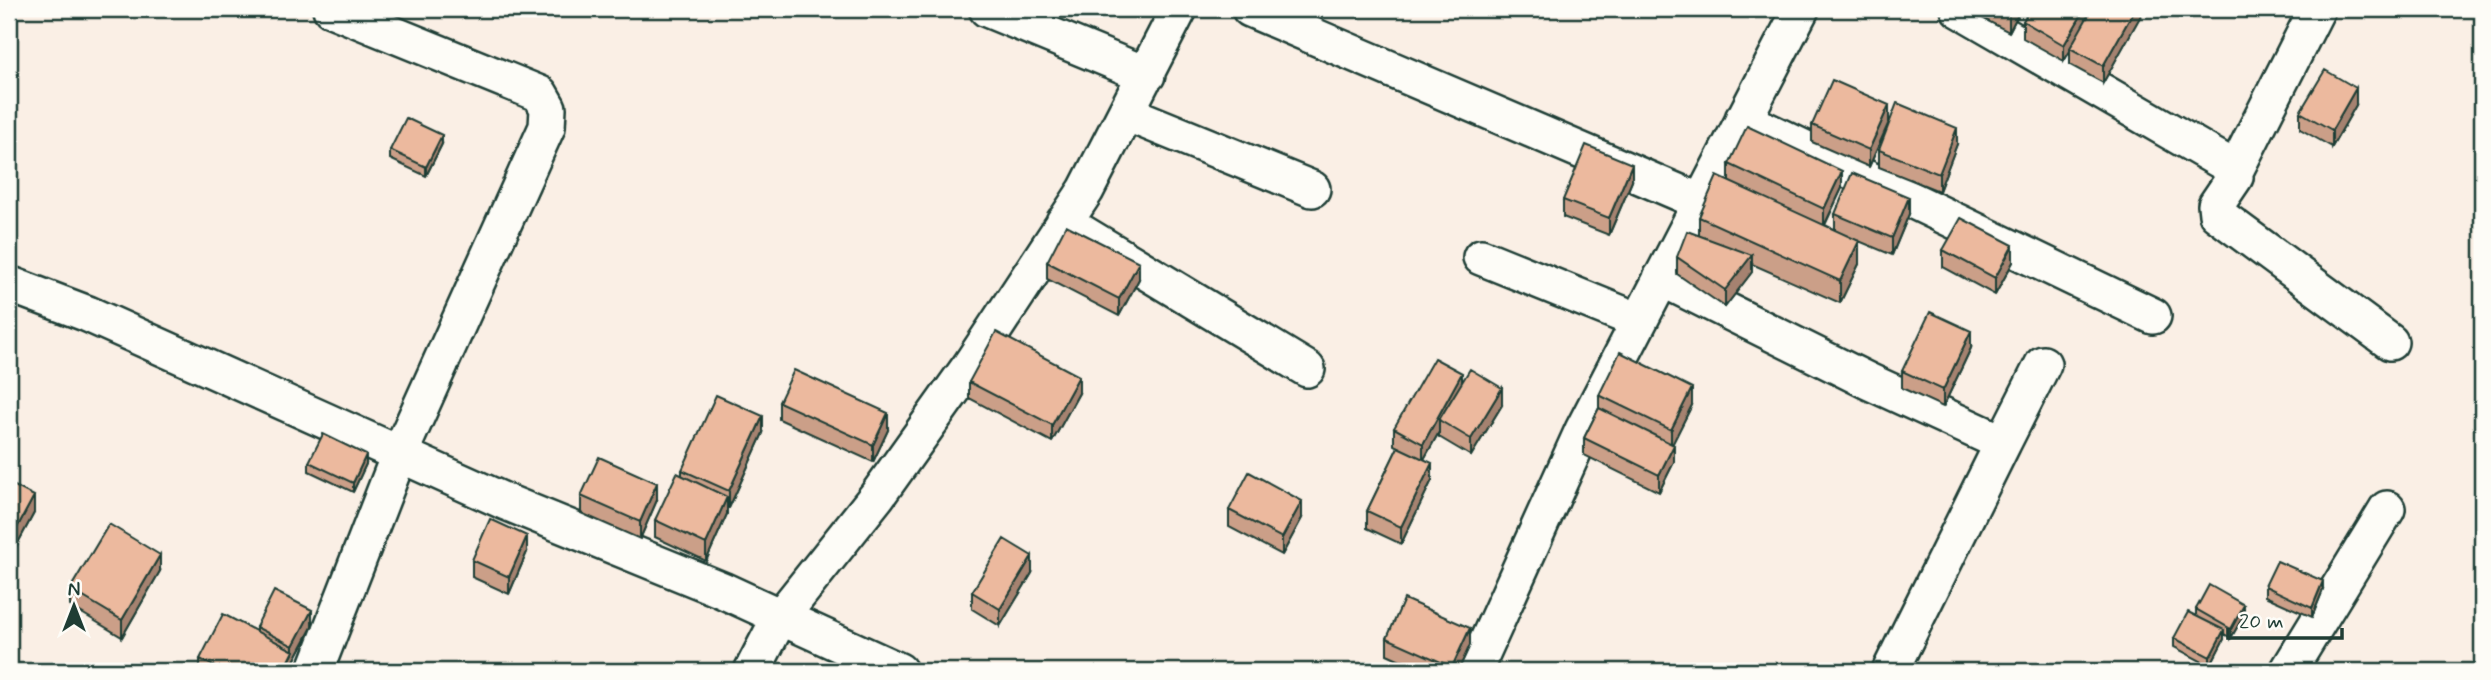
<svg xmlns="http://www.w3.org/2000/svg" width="2491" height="680" font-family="Mynerve,sans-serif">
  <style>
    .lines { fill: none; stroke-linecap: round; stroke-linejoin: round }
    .minor-casing { stroke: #1f3d34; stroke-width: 40 }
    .minor { stroke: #fdfcf7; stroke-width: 35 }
    .wall { fill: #cb9f88; stroke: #1f3d34; stroke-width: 2 }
    .shaded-wall { fill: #a5826f; stroke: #1f3d34; stroke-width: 2 }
    .building { fill: #ecb99e; stroke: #1f3d34; stroke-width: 2 }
  </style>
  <rect width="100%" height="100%" fill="#faefe5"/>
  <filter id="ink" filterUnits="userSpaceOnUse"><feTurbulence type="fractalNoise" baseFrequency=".0143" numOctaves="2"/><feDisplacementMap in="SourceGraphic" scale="14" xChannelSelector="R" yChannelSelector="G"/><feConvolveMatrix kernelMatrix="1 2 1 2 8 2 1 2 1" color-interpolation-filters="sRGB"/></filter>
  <g filter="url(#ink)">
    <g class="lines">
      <defs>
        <path id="minor" d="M 987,9 L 1147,75
          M 1250,9 L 1701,202
          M 1959,9 L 2232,167 L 2235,177 L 2216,205 L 2217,214 L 2390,342
          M 1126,113 L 1312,189
          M 1743,119 L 2153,316
          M 2235,171 L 2317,9
          M 1064,222 L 1307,369
          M 1481,257 L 1639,321
          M 1661,278 L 1868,381 L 2003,443 L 1890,671
          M 9,284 L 88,314 L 506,502 L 722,590 L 899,671
          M 2003,443 L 2043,364
          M 315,671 L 399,455 L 547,127 L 548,108 L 540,94 L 331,9
          M 752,671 L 779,619 L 877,496 L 970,366 L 1086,190 L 1179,9
          M 1474,671 L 1583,430 L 1801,9
          M 2288,671 L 2387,509"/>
      </defs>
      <use href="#minor" class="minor-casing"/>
      <use href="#minor" class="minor"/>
    </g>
    <path class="wall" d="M 1980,9 L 2021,9 L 2009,32 L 1980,17 Z
      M 2144,9 L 2103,83 L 2070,65 L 2070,51 L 2064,61 L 2023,38 L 2023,21 Z
      M 2356,105 L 2332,147 L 2300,129 L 2300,112 Z
      M 1889,122 L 1869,167 L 1812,142 L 1812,125 Z
      M 442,144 L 426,176 L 390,159 L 390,150 Z
      M 1957,144 L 1939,191 L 1879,167 L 1879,150 Z
      M 1729,164 L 1842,188 L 1825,225 L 1835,230 L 1835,214 L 1909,214 L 1892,255 L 1859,241 L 1859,264 L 1840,303 L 1752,264 L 1752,272 L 1725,307 L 1677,274 L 1677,257 L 1699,235 L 1699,217 L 1729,181 Z
      M 1632,181 L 1609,235 L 1563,217 L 1563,200 Z
      M 1943,250 L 2013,262 L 1995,295 L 1943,267 Z
      M 1047,262 L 1139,279 L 1119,316 L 1047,279 Z
      M 1971,348 L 1943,407 L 1902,388 L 1902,371 Z
      M 969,382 L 1079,393 L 1052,442 L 969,398 Z
      M 1462,382 L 1502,405 L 1471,456 L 1439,437 L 1439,432 L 1424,459 L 1432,480 L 1401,544 L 1367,528 L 1367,511 L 1398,447 L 1394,445 L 1394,428 Z
      M 1599,395 L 1692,405 L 1672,444 L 1674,462 L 1659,492 L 1584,455 L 1584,438 L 1599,408 Z
      M 779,402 L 888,430 L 873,462 L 779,419 Z
      M 763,433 L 729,508 L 727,508 L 727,514 L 706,561 L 655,537 L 655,520 L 682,476 L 682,470 Z
      M 309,462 L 366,464 L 353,492 L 309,471 Z
      M 9,483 L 34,513 L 12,554 L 9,552 Z
      M 581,496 L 657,500 L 640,539 L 581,513 Z
      M 1229,510 L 1302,518 L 1282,555 L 1229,527 Z
      M 527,552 L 509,594 L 472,577 L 472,560 Z
      M 160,571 L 122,637 L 70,606 L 70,589 Z
      M 1032,573 L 1000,626 L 972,609 L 972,592 Z
      M 2265,586 L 2323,590 L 2312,617 L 2265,596 Z
      M 2196,609 L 2244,615 L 2231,638 L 2224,634 L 2224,639 L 2210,666 L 2174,647 L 2174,638 L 2196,616 Z
      M 256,627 L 312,627 L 294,661 L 294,668 L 293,671 L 200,671 L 200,659 L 256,631 Z
      M 1387,638 L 1470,645 L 1458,671 L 1425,671 L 1387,654 Z"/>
    <path class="shaded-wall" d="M 2013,9 L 2021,9 L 2009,32 L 2009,15 Z
      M 2085,9 L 2095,9 L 2070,48 L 2070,51 L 2064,61 L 2064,45 Z
      M 2135,9 L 2144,10 L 2103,83 L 2103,66 Z
      M 2356,88 L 2356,105 L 2332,147 L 2332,130 Z
      M 1889,105 L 1889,122 L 1869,167 L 1869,150 Z
      M 1957,128 L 1957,144 L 1939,191 L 1939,174 Z
      M 442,135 L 442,144 L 426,176 L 426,167 Z
      M 1632,164 L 1632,181 L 1609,235 L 1609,218 Z
      M 1842,171 L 1842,188 L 1824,226 L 1824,209 Z
      M 1909,197 L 1909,214 L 1892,255 L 1892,238 Z
      M 1859,241 L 1859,264 L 1840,303 L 1840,281 Z
      M 2013,245 L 2013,262 L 1995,295 L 1995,278 Z
      M 1752,255 L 1752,272 L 1725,307 L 1725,290 Z
      M 1139,262 L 1139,279 L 1119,316 L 1119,299 Z
      M 1971,331 L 1971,348 L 1943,407 L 1943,390 Z
      M 1462,373 L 1462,390 L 1439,420 L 1439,432 L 1423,461 L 1423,444 Z
      M 1079,376 L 1079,393 L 1052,442 L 1052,425 Z
      M 1502,388 L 1502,405 L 1471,456 L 1471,439 Z
      M 1692,388 L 1692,405 L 1671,447 L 1671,430 Z
      M 888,413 L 888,430 L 873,462 L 873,445 Z
      M 763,416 L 763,433 L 729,508 L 729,491 Z
      M 1674,445 L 1674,462 L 1659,492 L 1659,475 Z
      M 366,455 L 366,464 L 353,492 L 353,483 Z
      M 1432,463 L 1432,480 L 1401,544 L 1401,527 Z
      M 657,483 L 657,500 L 640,539 L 640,522 Z
      M 34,496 L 34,513 L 12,554 L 12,537 Z
      M 727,497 L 727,514 L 706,561 L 706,544 Z
      M 1302,501 L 1302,518 L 1282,555 L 1282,538 Z
      M 527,536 L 527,552 L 509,594 L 509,577 Z
      M 160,555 L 160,571 L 122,637 L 122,620 Z
      M 1032,556 L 1032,573 L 1000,626 L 1000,609 Z
      M 2323,581 L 2323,590 L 2312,617 L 2312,608 Z
      M 2244,605 L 2244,615 L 2231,638 L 2231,629 Z
      M 312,610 L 312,627 L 294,661 L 294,668 L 293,671 L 284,671 L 293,654 L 293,646 Z
      M 1470,628 L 1470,645 L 1458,671 L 1452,671 L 1452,667 Z
      M 2224,630 L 2224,639 L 2210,666 L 2210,657 Z"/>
    <path class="building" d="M 1996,9 L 2013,9 L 2009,15 Z
      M 2030,9 L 2085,9 L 2064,45 L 2023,21 Z
      M 2092,9 L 2135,9 L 2103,66 L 2070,48 Z
      M 2325,70 L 2356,88 L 2332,130 L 2300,112 Z
      M 1832,80 L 1889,105 L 1869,150 L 1812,125 Z
      M 1897,103 L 1957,128 L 1939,174 L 1879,150 Z
      M 406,118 L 442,135 L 426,167 L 390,150 Z
      M 1747,126 L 1842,171 L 1824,209 L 1729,164 Z
      M 1586,145 L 1632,164 L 1609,218 L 1563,200 Z
      M 1852,173 L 1909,197 L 1892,238 L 1835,214 Z
      M 1717,176 L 1859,241 L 1840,281 L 1699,217 Z
      M 1961,218 L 2013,245 L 1995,278 L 1943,250 Z
      M 1066,225 L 1139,262 L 1119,299 L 1047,262 Z
      M 1687,231 L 1752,255 L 1725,290 L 1677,257 Z
      M 1930,312 L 1971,331 L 1943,390 L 1902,371 Z
      M 996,332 L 1079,376 L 1052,425 L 969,382 Z
      M 1620,352 L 1692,388 L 1671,430 L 1599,395 Z
      M 1434,358 L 1462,373 L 1423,444 L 1394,428 Z
      M 1470,369 L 1502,388 L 1471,439 L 1439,420 Z
      M 794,370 L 888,413 L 873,445 L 779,402 Z
      M 716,395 L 763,416 L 729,491 L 682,470 Z
      M 1599,408 L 1674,445 L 1659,475 L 1584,438 Z
      M 323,434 L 366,455 L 353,483 L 309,462 Z
      M 1398,447 L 1432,463 L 1401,527 L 1367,511 Z
      M 599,457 L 657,483 L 640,522 L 581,496 Z
      M 1249,472 L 1302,501 L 1282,538 L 1229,510 Z
      M 677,473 L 727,497 L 706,544 L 655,520 Z
      M 9,483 L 34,496 L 12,537 L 9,535 Z
      M 490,519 L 527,536 L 509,577 L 472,560 Z
      M 109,524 L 160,555 L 122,620 L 70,589 Z
      M 1004,539 L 1032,556 L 1000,609 L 972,592 Z
      M 2277,561 L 2323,581 L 2312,608 L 2265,586 Z
      M 2209,585 L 2244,605 L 2231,629 L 2196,609 Z
      M 274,591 L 312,610 L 293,646 L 256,627 Z
      M 1404,599 L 1470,628 L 1452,667 L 1387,638 Z
      M 2188,612 L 2224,630 L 2210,657 L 2174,638 Z
      M 223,614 L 294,651 L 284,671 L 223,671 L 200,659 Z"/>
  </g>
  <rect width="2491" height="680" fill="none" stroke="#fdfcf7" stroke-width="35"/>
  <rect x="18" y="18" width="2456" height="645" fill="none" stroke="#1f3d34" stroke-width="2.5" filter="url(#ink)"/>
  <g transform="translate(74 606)" stroke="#fdfcf7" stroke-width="5" paint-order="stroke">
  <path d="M0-5L12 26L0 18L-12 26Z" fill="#1f3d34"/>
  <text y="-10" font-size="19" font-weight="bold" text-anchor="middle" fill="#1f3d34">N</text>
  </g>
  <path d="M2228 628v10h114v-10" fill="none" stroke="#1f3d34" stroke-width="3.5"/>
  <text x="2239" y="628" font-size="21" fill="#1f3d34" stroke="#fdfcf7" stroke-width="5" paint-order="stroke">20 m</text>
</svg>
